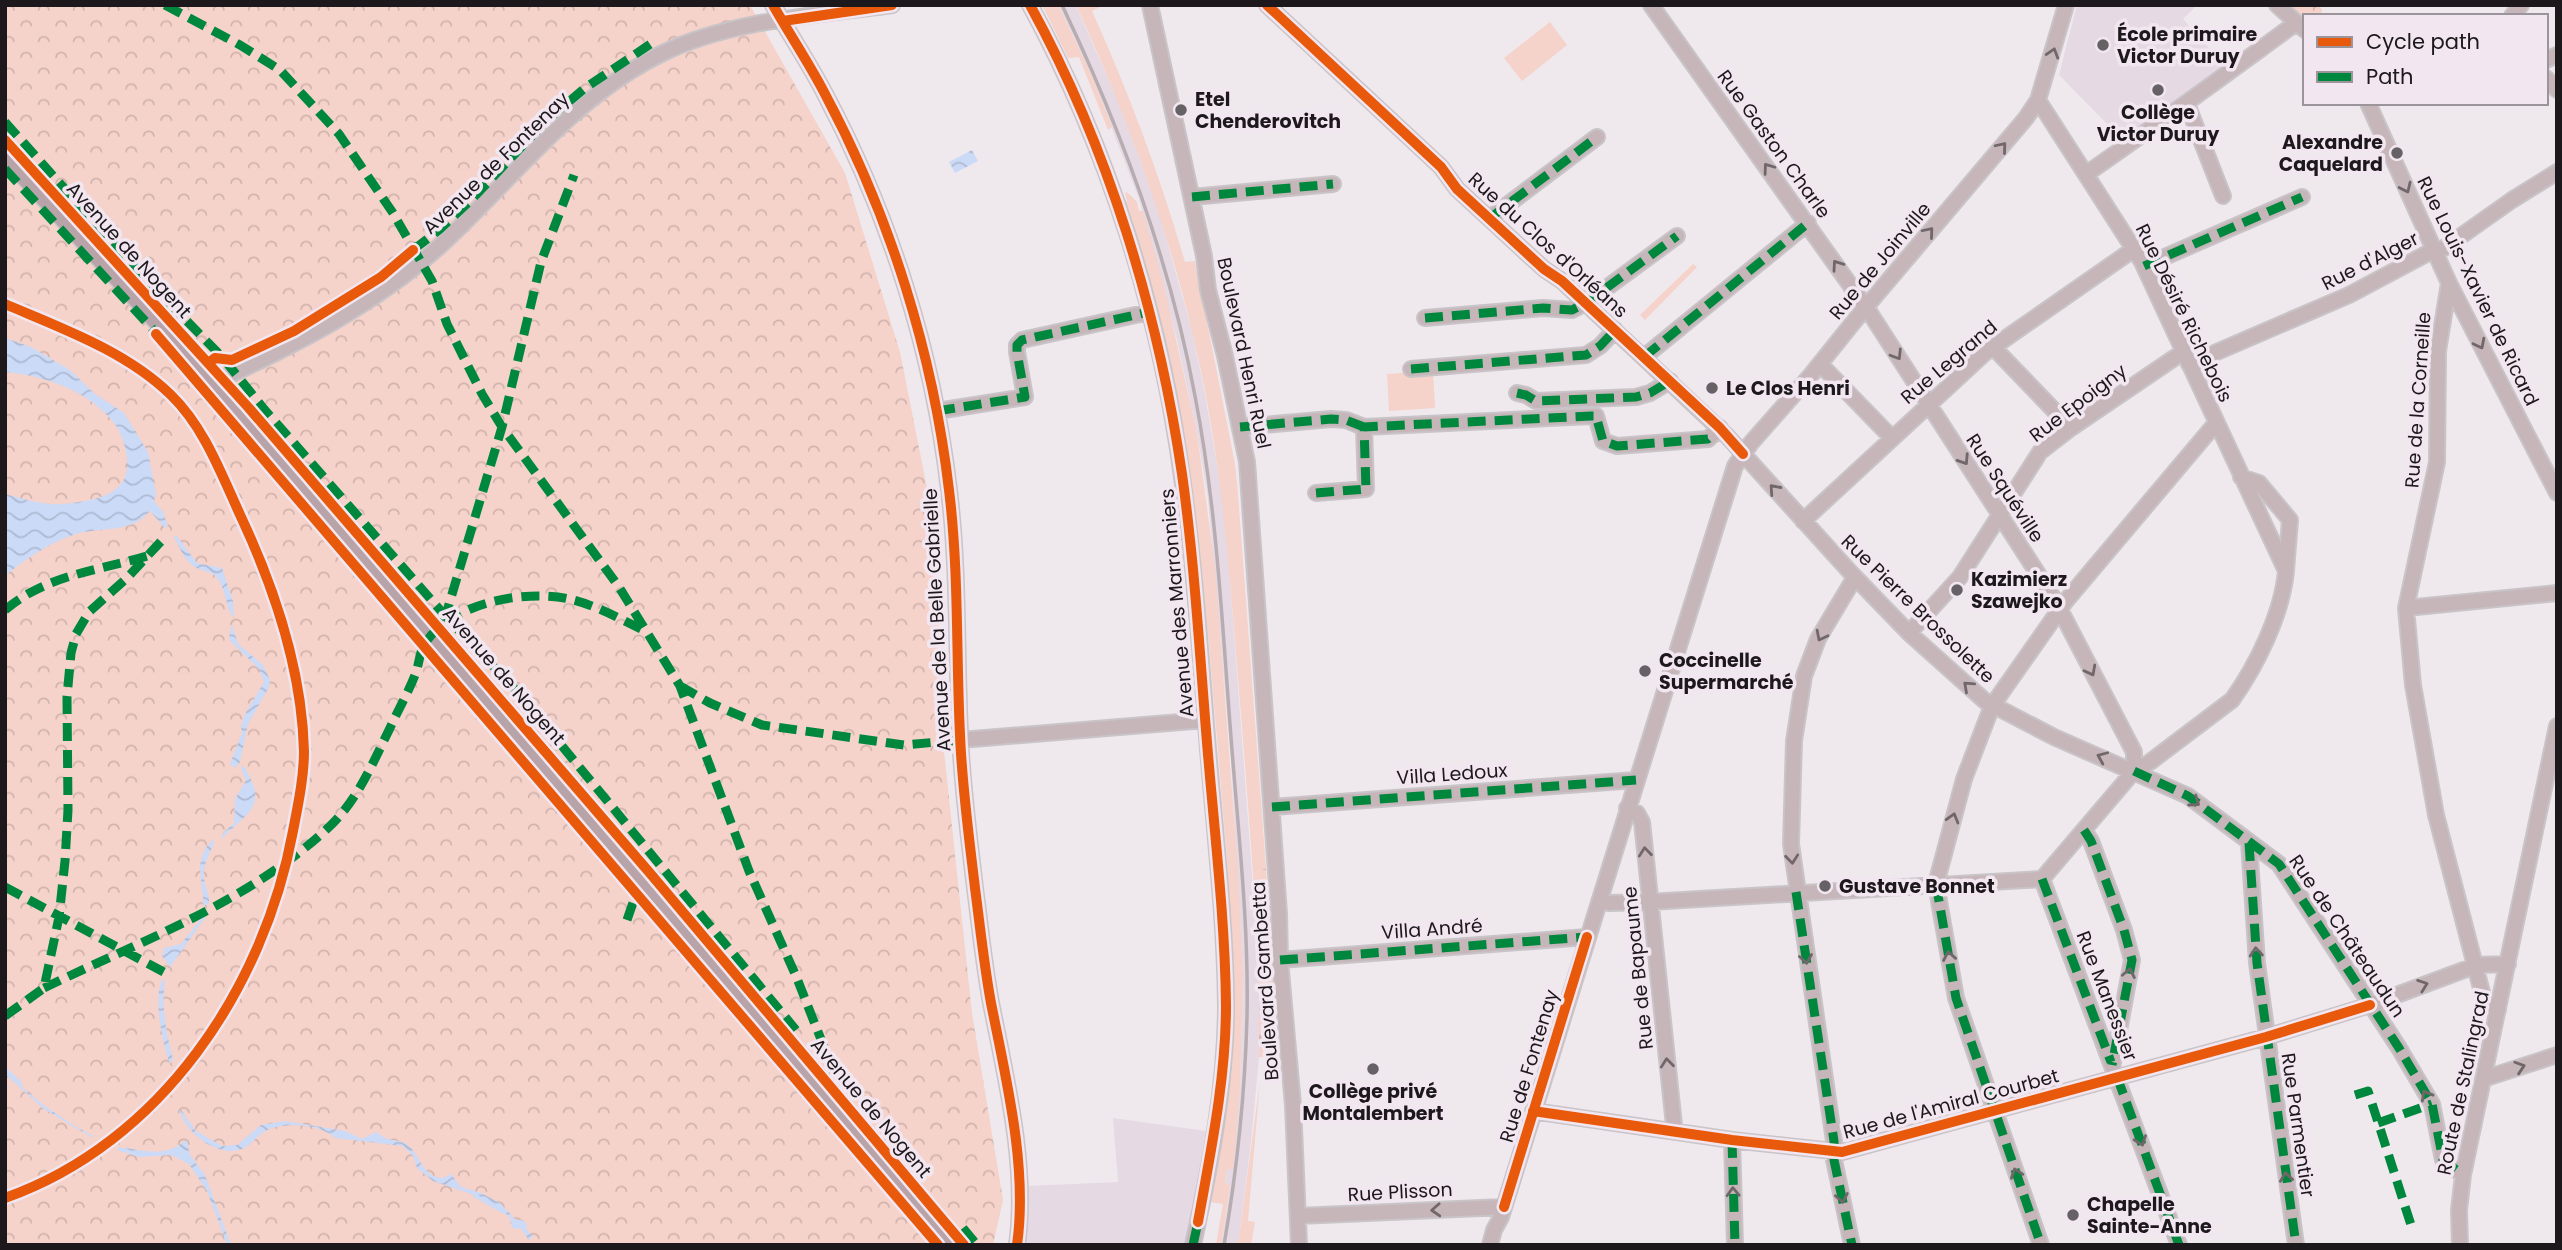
<svg xmlns="http://www.w3.org/2000/svg" width="2562" height="1250" font-family="Poppins,sans-serif">
  <style>
    .built { fill: #e5d9e3 }
    .green { fill: #f5d2ca }
    .forest { fill: url(#forest-firs) }
    .park { fill: url(#park-crowns) }
    .water { fill: url(#water-waves) }
    .lines { fill: none; stroke-linecap: round; stroke-linejoin: round }
    .stream { stroke: #cbdaf7; stroke-width: 3.5 }
    .minor-casing { stroke: #c8c4c7; stroke-width: 18 }
    .major-casing { stroke: #c8c4c7; stroke-width: 21 }
    .minor { stroke: #c6b6ba; stroke-width: 14 }
    .major { stroke: #b8a3a8; stroke-width: 18 }
    .rail { stroke: #b7adb1; stroke-width: 3.5 }
    .quiet { stroke: #00873e; stroke-width: 9; stroke-dasharray: 18 9; stroke-linecap: butt }
    .cycleway-casing { stroke: #f2e6f0; stroke-width: 15 }
    .cycleway { stroke: #e8590c; stroke-width: 10 }
    .oneway { stroke: #71676a }
    .poi-dot { fill: #666165; stroke: #f2e6f0; stroke-width: 2.5 }
    .labels { text-anchor: middle; dominant-baseline: central; stroke-width: 7; stroke-linejoin: round; paint-order: stroke }
    .poi-label { font-size: 19px; font-weight: bold; fill: #1c181b; stroke: #f2e6f0; text-anchor: start }
    .street-label { font-size: 19px; fill: #1c181b; stroke: #f2e6f0 }
  </style>
  <defs>
    <pattern id="forest-firs" width="22" height="20" patternUnits="userSpaceOnUse" patternTransform="scale(1.75)"><rect width="22" height="20" fill="#f5d2ca"/><path d="M5 1l3.5 6h-7zM16 11l3.5 6h-7z" fill="#d1b4ad"/></pattern>
    <pattern id="park-crowns" width="20" height="18" patternUnits="userSpaceOnUse" patternTransform="scale(1.75)"><rect width="20" height="18" fill="#f5d2ca"/><path d="M2 6a3 3 0 1 1 6 0M12 15a3 3 0 1 1 6 0" fill="none" stroke="#d1b4ad"/></pattern>
    <pattern id="water-waves" width="16" height="10" patternUnits="userSpaceOnUse" patternTransform="scale(1.75)"><rect width="16" height="10" fill="#cbdaf7"/><path d="M0 5q4-4 8 0t8 0" fill="none" stroke="#aebad3"/></pattern>
  </defs>
  <rect width="100%" height="100%" fill="#efe9ee"/>
  <path class="built" d="M 1058,5 L 1076,5 L 1077,8 L 1121,108 L 1158,209 L 1192,331 L 1205,394 L 1225,513 L 1259,968 L 1259,1057 L 1251,1142 L 1238,1245 L 1221,1245 L 1230,1186 L 1225,1184 L 1227,1168 L 1232,1169 L 1240,1088 L 1243,973 L 1231,761 L 1208,499 L 1197,433 L 1177,340 L 1139,199 L 1091,74 Z
    M 2077,5 L 2197,5 L 2183,19 L 2225,66 L 2128,134 L 2122,126 L 2114,131 L 2059,75 Z
    M 1113,1118 L 1206,1131 L 1186,1245 L 1026,1245 L 1028,1186 L 1118,1182 Z"/>
  <path class="green" d="M 1042,5 L 1058,5 L 1091,74 L 1112,127 L 1108,130 L 1079,57 L 1068,58 Z
    M 1076,5 L 1104,5 L 1092,11 C 1129,93 1160,176 1185,262 L 1195,261 L 1235,464 L 1238,494 L 1266,868 L 1253,874 C 1248,801 1242,727 1236,653 C 1229,566 1222,481 1206,396 C 1180,260 1134,131 1076,5 Z
    M 1550,22 L 1567,45 L 1522,81 L 1504,58 Z
    M 1127,192 L 1137,202 L 1139,211 L 1143,211 L 1163,282 L 1197,433 L 1215,568 L 1237,856 L 1243,973 L 1240,1088 L 1233,1169 L 1227,1169 L 1225,1184 L 1230,1185 L 1221,1245 L 1216,1245 L 1223,1204 L 1210,1202 L 1232,1071 L 1234,981 L 1227,858 L 1209,645 L 1193,501 L 1176,393 L 1166,342 L 1124,202 L 1127,201 L 1125,193 Z
    M 1693,264 L 1697,267 L 1645,320 L 1640,315 Z
    M 1433,371 L 1435,408 L 1389,411 L 1387,374 Z
    M 1260,1081 L 1248,1221 L 1255,1222 L 1251,1245 L 1238,1245 Z"/>
  <path class="forest" d="M 1266,868 L 1276,1010 L 1269,1011 L 1270,1057 L 1259,1057 L 1259,968 L 1253,874 Z"/>
  <path class="park" d="M 5,5 L 750,5 L 845,173 L 900,352 L 934,523 L 943,742 L 972,1013 L 1003,1200 L 993,1245 L 5,1245 Z
    M 2285,5 L 2319,5 L 2322,10 L 2321,16 L 2305,16 L 2305,20 Z"/>
  <path class="water" d="M 972,150 L 978,161 L 955,173 L 949,162 Z
    M 5,338 L 31,347 L 70,370 L 95,394 L 124,413 L 148,452 L 156,494 L 154,501 L 163,512 L 168,526 L 165,528 L 150,511 C 129,536 97,525 70,536 C 46,545 24,560 5,576 L 5,494 C 21,498 36,503 52,504 C 61,505 71,503 79,502 C 109,497 133,488 126,452 C 124,442 121,432 114,423 C 88,390 45,376 5,372 Z
    M 176,535 L 197,563 L 222,568 L 233,601 L 234,618 C 225,608 227,590 217,578 C 211,570 200,572 192,565 C 184,559 179,546 174,537 Z
    M 232,624 L 238,644 L 263,665 L 270,680 L 269,687 L 248,724 L 240,762 L 235,768 L 230,764 L 242,733 L 241,726 L 245,714 L 264,682 L 259,669 L 231,642 L 229,638 Z
    M 243,765 C 270,807 248,811 221,840 L 223,833 L 234,823 L 235,799 L 246,780 L 241,769 Z
    M 214,839 C 214,848 205,859 204,870 C 202,883 210,891 209,903 L 203,907 C 205,884 190,859 214,839 Z
    M 205,914 L 205,918 L 170,967 L 162,956 L 164,948 L 181,944 Z
    M 163,979 L 165,980 C 161,1007 166,1033 173,1059 L 170,1064 C 163,1045 152,995 163,979 Z
    M 5,1067 C 25,1095 62,1119 93,1136 L 93,1138 L 44,1109 L 5,1074 Z
    M 179,1110 L 181,1110 L 196,1131 L 222,1146 L 237,1145 L 261,1125 L 285,1121 L 345,1131 L 362,1139 L 376,1132 C 379,1134 382,1136 385,1138 C 394,1141 404,1140 411,1148 C 422,1161 424,1177 443,1178 L 451,1174 L 461,1187 L 481,1193 L 500,1203 L 516,1220 L 523,1220 L 527,1225 L 526,1229 L 533,1236 L 529,1240 L 521,1229 L 512,1228 L 510,1218 L 502,1210 L 483,1198 L 433,1181 L 417,1168 L 413,1156 L 403,1146 L 335,1138 C 321,1124 281,1121 264,1132 C 256,1137 251,1145 242,1149 C 217,1158 186,1133 179,1110 Z
    M 184,1141 L 187,1141 L 190,1155 L 205,1175 L 231,1245 L 227,1245 L 207,1191 L 189,1164 L 171,1155 L 139,1157 L 117,1150 L 119,1147 C 139,1150 168,1158 184,1141 Z"/>
  <g class="lines">
    <path class="stream" d="M 5,1069 L 20,1083
      M 474,1195 L 504,1212"/>
    <defs>
      <path id="minor" d="M 773,5 C 790,35 809,63 825,94 C 890,216 933,353 949,490 C 959,571 956,653 960,735 C 962,786 969,837 975,888 C 980,926 984,965 991,1003 C 1006,1079 1028,1167 1017,1245
        M 1030,5 C 1109,150 1160,314 1182,477 C 1194,563 1200,650 1207,737 C 1214,826 1225,916 1226,1005 C 1226,1085 1210,1167 1193,1245
        M 1150,5 L 1204,256 L 1208,290 L 1225,356 L 1247,462 L 1279,914 L 1280,960 L 1293,1105 L 1299,1245
        M 1267,5 L 1441,167 L 1457,189 L 1544,269 L 1562,281 L 1727,436 L 1851,573 L 1909,633 L 1985,701 L 2054,737 L 2188,796 L 2279,864 L 2399,1048 L 2432,1104 L 2443,1160 L 2463,1175
        M 1651,5 L 1870,313 L 2056,602 L 2134,752 L 2134,771
        M 2277,5 L 2305,30
        M 2512,16 L 2521,5
        M 2546,60 L 2557,55
        M 2546,78 L 2557,90
        M 2368,103 L 2449,283 L 2557,493
        M 2187,104 L 2223,196
        M 2086,174 C 2157,125 2226,74 2296,23
        M 1192,197 L 1333,184
        M 1490,218 L 1597,137
        M 2144,266 L 2302,197
        M 2449,283 L 2438,351 L 2437,462 L 2406,608 L 2413,685 L 2436,815 L 2484,1000 L 2498,1010
        M 1425,318 L 1543,308 L 1572,310 L 1586,303 L 1677,236
        M 1993,347 L 2071,428
        M 1644,357 L 1808,223
        M 1820,364 L 1892,438
        M 2189,364 L 2349,295 L 2426,254 L 2444,248 L 2512,200 L 2557,172
        M 1411,369 L 1586,355 L 1600,346 L 1615,330
        M 213,383 C 295,345 375,305 442,244 C 515,177 574,95 665,52 C 732,20 820,15 892,5
        M 1517,393 L 1526,395 L 1536,401 L 1636,397 L 1650,393 L 1670,381
        M 937,411 L 1025,397 L 1017,352 L 1017,345 L 1022,340 L 1149,312
        M 1240,427 L 1331,419 L 1346,420 L 1364,427
        M 2241,477 L 2259,483 L 2290,520 L 2286,570
        M 1316,493 L 1366,489 L 1364,427 L 1591,416 L 1596,416 L 1603,441 L 1617,446 L 1708,439 L 1720,428
        M 1803,521 L 1986,352 L 2134,249
        M 2406,608 L 2557,593
        M 1909,633 L 1960,577 L 2040,452 L 2071,428 L 2183,352
        M 960,740 L 1205,720
        M 1272,807 L 1636,780
        M 1627,808 L 1637,813 L 1642,822 L 1674,1125 L 1673,1131
        M 2084,830 L 2091,841 L 2124,930 L 2132,960 L 2113,1063
        M 2249,843 L 2257,963 L 2296,1245
        M 2042,879 L 2179,1245
        M 1600,901 L 1609,903 L 1649,902 L 2042,879 L 2134,771 L 2150,762 L 2232,700 C 2257,665 2282,614 2286,571 L 2142,262 L 2038,100
        M 1280,960 L 1587,937
        M 2483,1079 L 2557,1055
        M 1533,1111 L 1732,1140 L 1842,1152 L 2266,1037 L 2370,1005 L 2477,965 L 2508,964
        M 1732,1140 L 1735,1245
        M 1298,1216 L 1504,1207
        M 1490,1245 L 1494,1230 L 1501,1217 L 1735,466 L 1751,443 L 1811,375 L 1860,314 L 2026,118 L 2038,100 L 2066,5
        M 1852,1245 L 1834,1160 L 1834,1141 L 1791,844 L 1794,741 L 1804,676 L 1818,639 L 1855,577
        M 2041,1245 L 1956,998 L 1936,884 L 1964,779 L 1992,706 L 2065,602 L 2216,423
        M 2460,1245 L 2459,1210 L 2463,1175 L 2557,726"/>
      <path id="major" d="M 5,155 C 333,507 642,876 951,1245"/>
    </defs>
    <use href="#minor" class="minor-casing"/>
    <use href="#major" class="major-casing"/>
    <use href="#minor" class="minor"/>
    <use href="#major" class="major"/>
    <path class="rail" d="M 1062,5 C 1121,129 1170,260 1195,396 C 1217,509 1222,623 1231,737 C 1238,830 1249,924 1247,1017 C 1245,1093 1237,1170 1224,1245"/>
    <path class="quiet" d="M 165,5 L 240,45 L 280,70 L 339,134 L 393,213 L 432,281 L 447,324 L 482,394 L 502,427 L 619,587 L 680,686 L 749,871 L 796,976 L 837,1080
      M 5,122 L 141,274 L 223,358 L 264,409 L 449,620 L 515,689 L 796,1030
      M 5,169 L 159,336
      M 1192,197 L 1333,184
      M 1490,218 L 1597,137
      M 413,250 L 439,230 L 473,198 L 547,120 L 585,88 L 655,41
      M 2144,266 L 2302,197
      M 1425,318 L 1543,308 L 1572,310 L 1586,303 L 1677,236
      M 1644,357 L 1808,223
      M 1411,369 L 1586,355 L 1600,346 L 1615,330
      M 1517,393 L 1526,395 L 1536,401 L 1636,397 L 1650,393 L 1670,381
      M 937,411 L 1025,397 L 1017,352 L 1017,345 L 1022,340 L 1149,312
      M 1240,427 L 1331,419 L 1346,420 L 1364,427
      M 1316,493 L 1366,489 L 1364,427 L 1591,416 L 1596,416 L 1603,441 L 1617,446 L 1708,439 L 1720,428
      M 5,610 C 46,575 97,571 147,556
      M 444,621 L 502,427 L 541,262 L 574,175
      M 680,686 L 710,703 L 762,725 L 904,745 L 960,740 L 960,734
      M 2134,771 L 2188,796 L 2279,864 L 2399,1048 L 2432,1104 L 2443,1160 L 2463,1175
      M 1272,807 L 1636,780
      M 2084,830 L 2091,841 L 2124,930 L 2132,960 L 2112,1065
      M 2249,843 L 2257,963 L 2296,1245
      M 2042,879 L 2111,1062
      M 1936,884 L 1956,998 L 2041,1245
      M 5,887 L 171,976
      M 1796,892 L 1834,1141 L 1834,1160 L 1852,1245
      M 627,920 L 636,894 L 634,891
      M 1280,960 L 1587,937
      M 44,988 C 141,941 249,902 329,827 C 358,800 373,762 390,728 C 398,710 408,693 415,675 C 419,666 419,654 424,645 C 449,603 525,589 569,599 C 596,605 622,620 647,632
      M 5,1016 L 44,988 L 59,917 L 65,861 L 68,810 L 67,697 L 71,653 L 76,634 L 89,612 L 127,578 L 165,537
      M 2117,1077 L 2179,1245
      M 2355,1095 L 2368,1091 L 2411,1225
      M 2378,1123 L 2432,1104
      M 1732,1140 L 1735,1245
      M 963,1228 L 977,1245
      M 1193,1245 L 1198,1222"/>
    <defs>
      <path id="cycleway" d="M 773,5 C 790,35 809,63 825,94 C 890,216 933,353 949,490 C 959,571 956,653 960,735 C 962,786 969,837 975,888 C 980,926 984,965 991,1003 C 1006,1079 1028,1167 1017,1245
        M 1030,5 C 1109,149 1158,312 1182,474 C 1194,559 1199,644 1206,730 C 1213,821 1225,913 1226,1005 C 1226,1078 1211,1150 1198,1222
        M 1267,5 L 1441,167 L 1457,189 L 1544,269 L 1562,281 L 1720,428 L 1743,454
        M 783,21 L 892,5
        M 5,140 L 248,407 L 649,872 L 964,1245
        M 5,304 C 61,328 126,351 171,395 C 205,428 222,476 242,519 C 275,590 302,671 304,751 C 304,777 298,805 293,831 C 264,988 161,1143 5,1198
        M 156,334 L 938,1245
        M 210,362 L 215,358 L 232,360 L 294,331 L 381,277 L 413,250
        M 1533,1111 L 1732,1140 L 1842,1152 L 2266,1037 L 2370,1005
        M 1504,1207 L 1587,937"/>
    </defs>
    <use href="#cycleway" class="cycleway-casing"/>
    <use href="#cycleway" class="cycleway"/>
  </g>
  <defs><path id="oneway-chevron" d="M-2-3.5L2.5 0L-2 3.5" fill="none" stroke-width="1.6" stroke-linecap="round" stroke-linejoin="round" transform="scale(1.75)"/></defs>
  <g class="oneway">
    <use href="#oneway-chevron" transform="translate(2053 53) rotate(-73)"/>
    <use href="#oneway-chevron" transform="translate(2002 147) rotate(-50)"/>
    <use href="#oneway-chevron" transform="translate(1768 168) rotate(-126)"/>
    <use href="#oneway-chevron" transform="translate(2406 188) rotate(65)"/>
    <use href="#oneway-chevron" transform="translate(1929 232) rotate(-50)"/>
    <use href="#oneway-chevron" transform="translate(1837 265) rotate(-125)"/>
    <use href="#oneway-chevron" transform="translate(2480 344) rotate(63)"/>
    <use href="#oneway-chevron" transform="translate(1897 355) rotate(58)"/>
    <use href="#oneway-chevron" transform="translate(1964 460) rotate(57)"/>
    <use href="#oneway-chevron" transform="translate(1774 489) rotate(-132)"/>
    <use href="#oneway-chevron" transform="translate(1821 636) rotate(117)"/>
    <use href="#oneway-chevron" transform="translate(2091 671) rotate(62)"/>
    <use href="#oneway-chevron" transform="translate(1968 686) rotate(-138)"/>
    <use href="#oneway-chevron" transform="translate(2102 757) rotate(-157)"/>
    <use href="#oneway-chevron" transform="translate(2195 802) rotate(35)"/>
    <use href="#oneway-chevron" transform="translate(1953 818) rotate(-74)"/>
    <use href="#oneway-chevron" transform="translate(1645 852) rotate(-96)"/>
    <use href="#oneway-chevron" transform="translate(1792 859) rotate(84)"/>
    <use href="#oneway-chevron" transform="translate(2256 952) rotate(-95)"/>
    <use href="#oneway-chevron" transform="translate(1949 956) rotate(-100)"/>
    <use href="#oneway-chevron" transform="translate(1806 959) rotate(81)"/>
    <use href="#oneway-chevron" transform="translate(2129 973) rotate(-79)"/>
    <use href="#oneway-chevron" transform="translate(2423 985) rotate(-20)"/>
    <use href="#oneway-chevron" transform="translate(1667 1063) rotate(-96)"/>
    <use href="#oneway-chevron" transform="translate(2520 1067) rotate(-18)"/>
    <use href="#oneway-chevron" transform="translate(2426 1095) rotate(-119)"/>
    <use href="#oneway-chevron" transform="translate(2141 1141) rotate(70)"/>
    <use href="#oneway-chevron" transform="translate(2016 1173) rotate(-109)"/>
    <use href="#oneway-chevron" transform="translate(2286 1177) rotate(-98)"/>
    <use href="#oneway-chevron" transform="translate(1733 1192) rotate(-92)"/>
    <use href="#oneway-chevron" transform="translate(1842 1198) rotate(79)"/>
    <use href="#oneway-chevron" transform="translate(1436 1210) rotate(177)"/>
  </g>
  <g class="poi-dot">
    <circle cx="2103" cy="45" r="7"/>
    <circle cx="2158" cy="90" r="7"/>
    <circle cx="1181" cy="110" r="7"/>
    <circle cx="2397" cy="153" r="7"/>
    <circle cx="1712" cy="388" r="7"/>
    <circle cx="1957" cy="590" r="7"/>
    <circle cx="1645" cy="671" r="7"/>
    <circle cx="1825" cy="886" r="7"/>
    <circle cx="1373" cy="1069" r="7"/>
    <circle cx="2073" cy="1215" r="7"/>
  </g>
  <g class="labels">
    <g class="poi-label">
      <text x="2117" y="34">École primaire<tspan x="2117" dy="22">Victor Duruy</tspan></text>
      <text x="1195" y="99">Etel<tspan x="1195" dy="22">Chenderovitch</tspan></text>
      <text x="2158" y="112" text-anchor="middle">Collège<tspan x="2158" dy="22">Victor Duruy</tspan></text>
      <text x="2383" y="142" text-anchor="end">Alexandre<tspan x="2383" dy="22">Caquelard</tspan></text>
      <text x="1726" y="388">Le Clos Henri</text>
      <text x="1971" y="579">Kazimierz<tspan x="1971" dy="22">Szawejko</tspan></text>
      <text x="1659" y="660">Coccinelle<tspan x="1659" dy="22">Supermarché</tspan></text>
      <text x="1839" y="886">Gustave Bonnet</text>
      <text x="1373" y="1091" text-anchor="middle">Collège privé<tspan x="1373" dy="22">Montalembert</tspan></text>
      <text x="2087" y="1204">Chapelle<tspan x="2087" dy="22">Sainte-Anne</tspan></text>
    </g>
    <g class="street-label">
      <text transform="translate(1774 144) rotate(54)">Rue Gaston Charle</text>
      <text transform="translate(496 163) rotate(-44)">Avenue de Fontenay</text>
      <text transform="translate(1548 245) rotate(42)">Rue du Clos d'Orléans</text>
      <text transform="translate(129 250) rotate(48)">Avenue de Nogent</text>
      <text transform="translate(1880 261) rotate(-50)">Rue de Joinville</text>
      <text transform="translate(2370 261) rotate(-27)">Rue d'Alger</text>
      <text transform="translate(2478 291) rotate(64)">Rue Louis-Xavier de Ricard</text>
      <text transform="translate(2184 313) rotate(64)">Rue Désiré Richebois</text>
      <text transform="translate(1244 353) rotate(78)">Boulevard Henri Ruel</text>
      <text transform="translate(1949 362) rotate(-40)">Rue Legrand</text>
      <text transform="translate(2418 400) rotate(-86)">Rue de la Corneille</text>
      <text transform="translate(2078 403) rotate(-37)">Rue Epoigny</text>
      <text transform="translate(2005 488) rotate(57)">Rue Squéville</text>
      <text transform="translate(1177 603) rotate(-95)">Avenue des Marronniers</text>
      <text transform="translate(1918 609) rotate(44)">Rue Pierre Brossolette</text>
      <text transform="translate(937 620) rotate(-93)">Avenue de la Belle Gabrielle</text>
      <text transform="translate(504 676) rotate(49)">Avenue de Nogent</text>
      <text transform="translate(1452 774) rotate(-4)">Villa Ledoux</text>
      <text transform="translate(1432 929) rotate(-4)">Villa André</text>
      <text transform="translate(2347 936) rotate(56)">Rue de Châteaudun</text>
      <text transform="translate(1638 968) rotate(-96)">Rue de Bapaume</text>
      <text transform="translate(1265 981) rotate(-94)">Boulevard Gambetta</text>
      <text transform="translate(2107 996) rotate(69)">Rue Manessier</text>
      <text transform="translate(1529 1066) rotate(-73)">Rue de Fontenay</text>
      <text transform="translate(2463 1083) rotate(-78)">Route de Stalingrad</text>
      <text transform="translate(1951 1104) rotate(-15)">Rue de l'Amiral Courbet</text>
      <text transform="translate(871 1108) rotate(50)">Avenue de Nogent</text>
      <text transform="translate(2298 1125) rotate(82)">Rue Parmentier</text>
      <text transform="translate(1400 1192) rotate(-3)">Rue Plisson</text>
    </g>
  </g>
  <rect width="2562" height="1250" fill="none" stroke="#1c181b" stroke-width="14"/>
  <rect x="2303" y="14" width="245" height="91" fill="#f2e6f0" stroke="#9c949b" stroke-width="2"/>
  <rect x="2317" y="37" width="35" height="10" fill="#e8590c" stroke="#9c949b" stroke-width="2"/>
  <text x="2366" y="49" font-size="21" fill="#1c181b">Cycle path</text>
  <rect x="2317" y="72" width="35" height="10" fill="#00873e" stroke="#9c949b" stroke-width="2"/>
  <text x="2366" y="84" font-size="21" fill="#1c181b">Path</text>
</svg>
